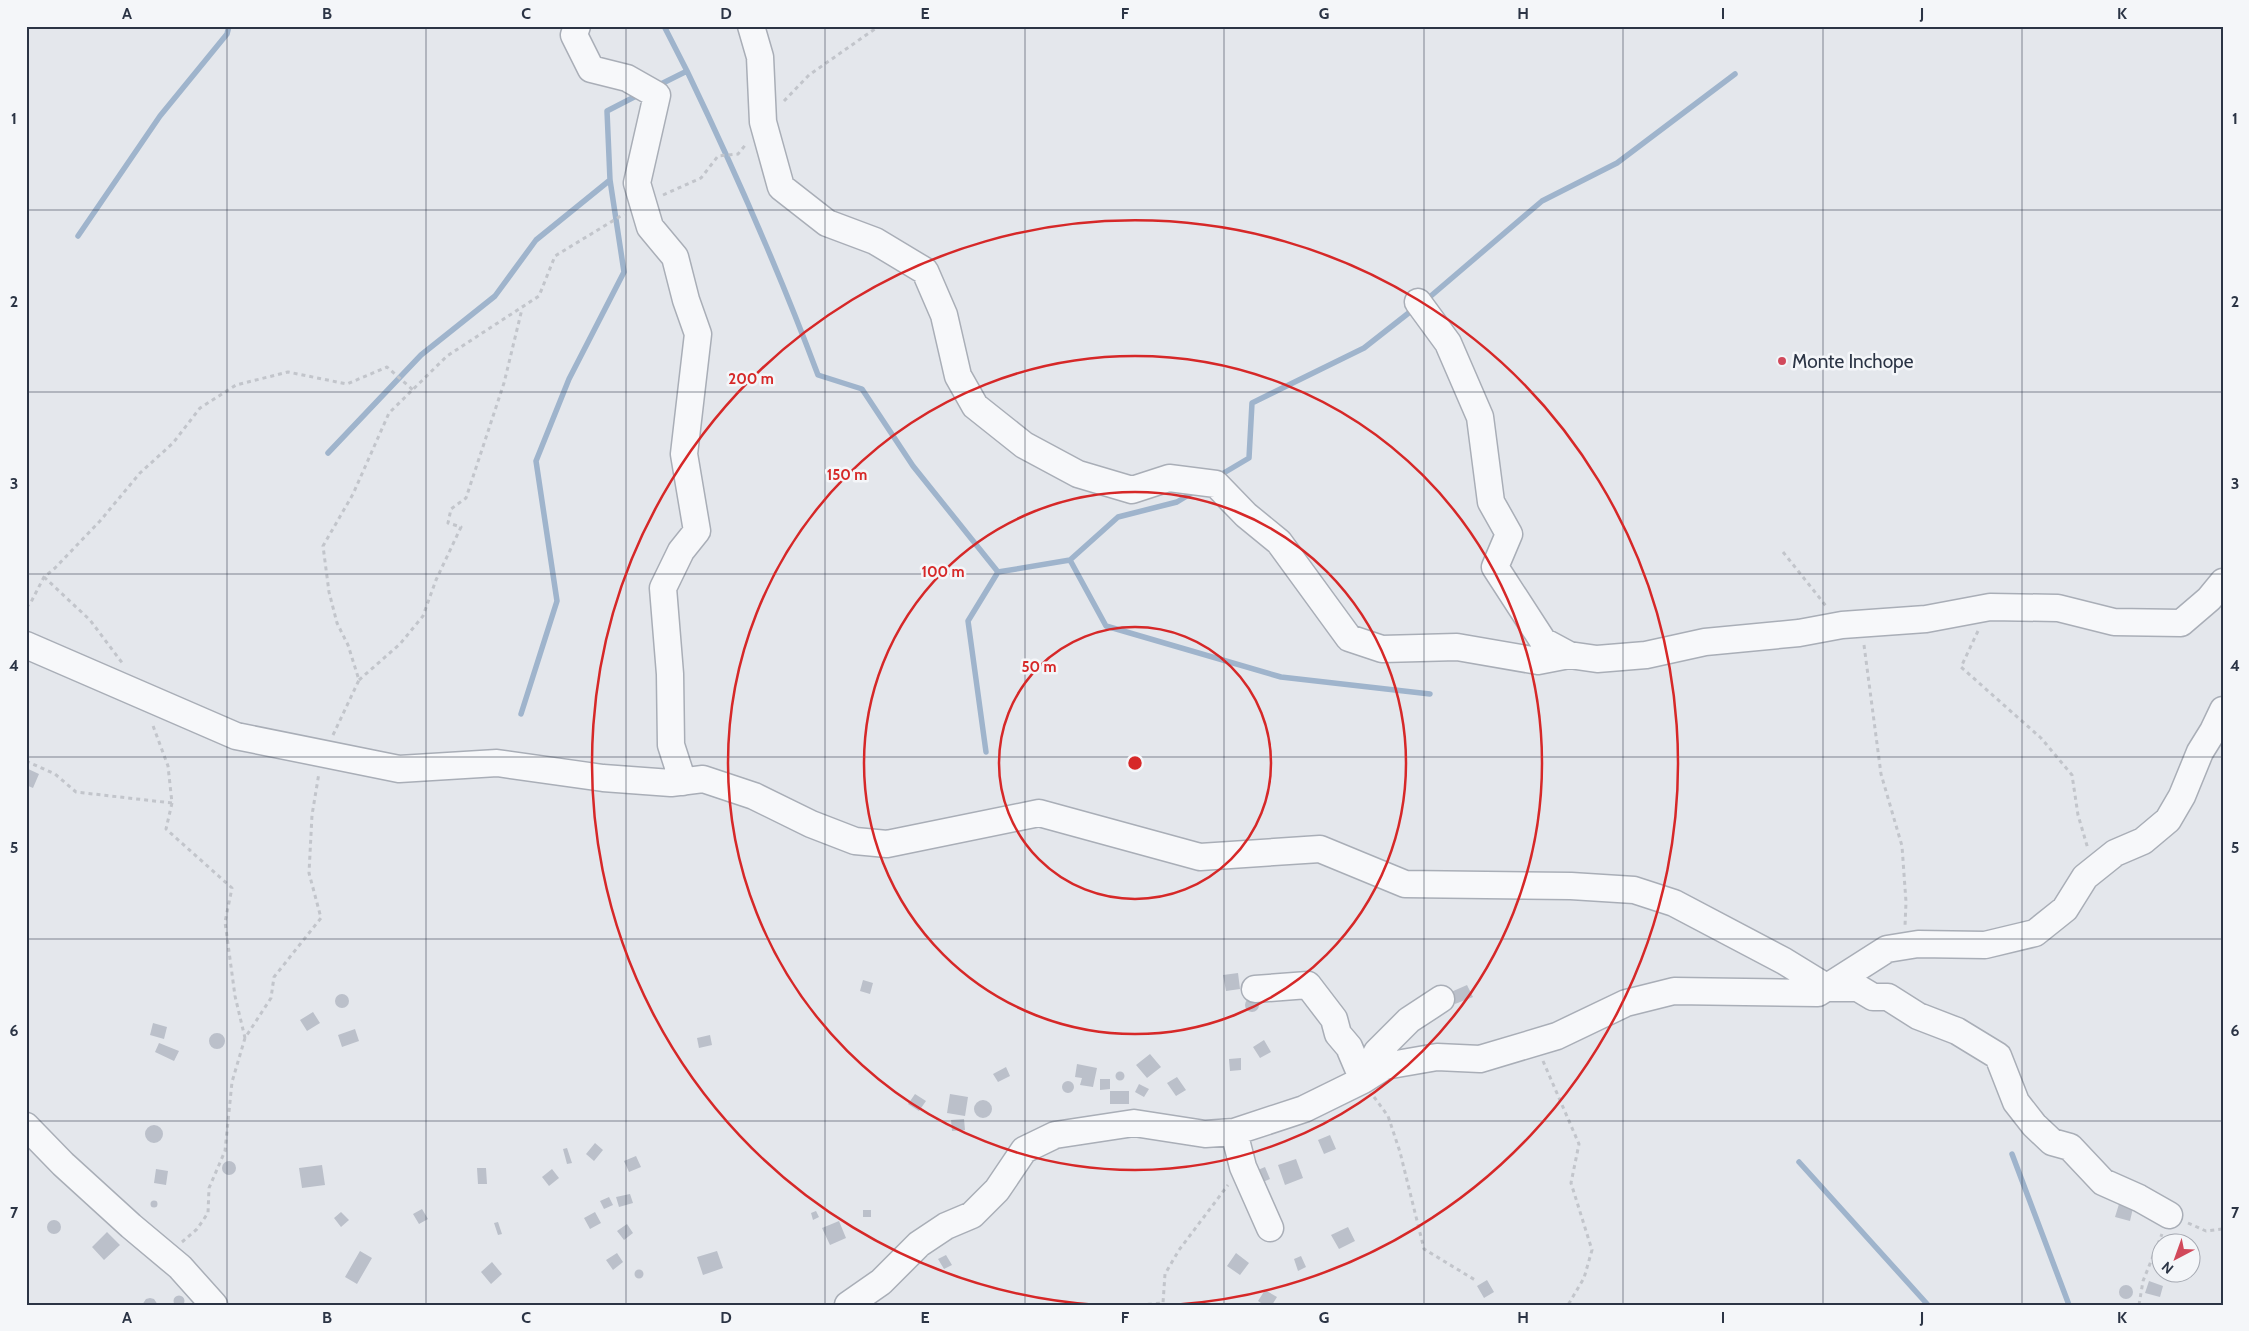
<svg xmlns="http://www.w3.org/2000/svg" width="2249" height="1331" font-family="Cabin,sans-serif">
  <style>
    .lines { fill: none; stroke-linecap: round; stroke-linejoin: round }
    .stream { stroke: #9fb4cc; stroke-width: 5.5 }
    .building { fill: #bbc0ca }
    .minor-casing { stroke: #a9aeb7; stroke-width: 29 }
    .path { stroke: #c2c5cb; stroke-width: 3; stroke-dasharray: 4 4; stroke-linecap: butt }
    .minor { stroke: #f7f8fa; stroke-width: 26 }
    .grid { fill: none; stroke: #2b3445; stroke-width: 1; stroke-opacity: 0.55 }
    .ring { fill: none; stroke: #d62828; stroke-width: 2.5 }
    .poi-dot { fill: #d1495b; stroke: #f4f6f9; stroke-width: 2 }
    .labels { text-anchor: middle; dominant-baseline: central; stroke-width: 5; stroke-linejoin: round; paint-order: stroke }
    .poi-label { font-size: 19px; fill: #2b3445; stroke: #f4f6f9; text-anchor: start }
    .centre { fill: #d62828; stroke: #f4f6f9; stroke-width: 2.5 }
    .ring-label { font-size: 15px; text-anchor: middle; font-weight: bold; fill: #d62828; stroke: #f4f6f9; stroke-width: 5; stroke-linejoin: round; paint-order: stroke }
    .neatline { fill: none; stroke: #2b3445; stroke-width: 2 }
    .grid-label { font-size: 16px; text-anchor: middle; font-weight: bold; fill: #2b3445 }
  </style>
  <rect width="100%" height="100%" fill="#e4e7ec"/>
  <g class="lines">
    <path class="stream" d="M 687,71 C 735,171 779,271 818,375 L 862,389 L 913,466 L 998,572 L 968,621 L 986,752
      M 657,86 L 687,71 L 664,26
      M 78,236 L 160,116 L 227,34 L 229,26
      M 1425,301 L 1542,201 L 1617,163 L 1735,74
      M 328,453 L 421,355 L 495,296 L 536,240 L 610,180
      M 1217,477 L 1249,458 L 1252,403 L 1364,348 L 1415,308
      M 1070,560 L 1118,517 L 1177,502 L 1195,491
      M 998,572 L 1070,560 L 1106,626 L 1281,677 L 1430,694
      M 521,714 L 557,601 L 536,461 L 569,379 L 624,272 L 610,180 L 607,111 L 640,94
      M 2012,1154 L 2069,1305
      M 1799,1162 L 1928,1305"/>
  </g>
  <path class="building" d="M 26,768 L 39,774 L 33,788 L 26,785 Z
    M 1238,973 L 1240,989 L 1226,991 L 1223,975 Z
    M 863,980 L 873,983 L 870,994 L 860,991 Z
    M 1467,985 L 1473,997 L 1455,1004 L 1451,992 Z
    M335 1001a7 7 0 1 1 14 0a7 7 0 1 1-14 0Z
    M1245 1005a7 7 0 1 1 14 0a7 7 0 1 1-14 0Z
    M 313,1012 L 320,1023 L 307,1031 L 300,1020 Z
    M 153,1023 L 167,1027 L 164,1039 L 150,1035 Z
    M 355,1029 L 359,1041 L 342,1047 L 338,1035 Z
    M209 1041a8 8 0 1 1 16 0a8 8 0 1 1-16 0Z
    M 710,1035 L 712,1045 L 699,1048 L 697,1038 Z
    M 1264,1040 L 1271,1052 L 1260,1058 L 1253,1047 Z
    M 159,1043 L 179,1051 L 174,1061 L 155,1052 Z
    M 1150,1054 L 1161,1067 L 1147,1078 L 1136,1065 Z
    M 1241,1058 L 1241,1070 L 1230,1071 L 1229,1059 Z
    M 1077,1064 L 1097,1068 L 1093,1087 L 1080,1085 L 1082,1078 L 1075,1077 Z
    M 1006,1067 L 1010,1076 L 998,1082 L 993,1074 Z
    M1115.5 1076a4.5 4.5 0 1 1 9 0a4.5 4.5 0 1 1-9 0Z
    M 1177,1077 L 1186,1090 L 1176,1096 L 1167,1083 Z
    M 1100,1079 L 1110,1079 L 1110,1089 L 1100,1090 Z
    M1062 1087a6 6 0 1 1 12 0a6 6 0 1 1-12 0Z
    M 1139,1084 L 1149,1089 L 1144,1097 L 1135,1092 Z
    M 1110,1091 L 1129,1091 L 1129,1104 L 1110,1104 Z
    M 915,1094 L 926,1101 L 919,1111 L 908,1104 Z
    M 950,1094 L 968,1097 L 965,1116 L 947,1113 Z
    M974 1109a9 9 0 1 1 18 0a9 9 0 1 1-18 0Z
    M 964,1119 L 965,1130 L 952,1131 L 951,1120 Z
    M145 1134a9 9 0 1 1 18 0a9 9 0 1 1-18 0Z
    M 1330,1135 L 1336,1149 L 1324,1154 L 1318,1140 Z
    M 595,1143 L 603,1150 L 594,1161 L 586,1154 Z
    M 567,1148 L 572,1163 L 567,1164 L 563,1149 Z
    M 636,1156 L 641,1167 L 629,1172 L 624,1161 Z
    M 1296,1159 L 1303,1178 L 1285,1185 L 1278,1165 Z
    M222 1168a7 7 0 1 1 14 0a7 7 0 1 1-14 0Z
    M 322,1165 L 325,1185 L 302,1188 L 299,1168 Z
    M 1265,1167 L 1270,1179 L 1258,1184 L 1253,1172 Z
    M 477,1168 L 486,1168 L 487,1184 L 478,1184 Z
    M 156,1169 L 168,1171 L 166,1185 L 154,1183 Z
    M 552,1169 L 559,1178 L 549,1186 L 542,1177 Z
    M 630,1194 L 633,1203 L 619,1207 L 616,1197 Z
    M 609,1197 L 613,1205 L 604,1209 L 600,1201 Z
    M150.5 1204a3.5 3.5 0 1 1 7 0a3.5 3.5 0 1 1-7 0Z
    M 2119,1204 L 2133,1208 L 2130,1221 L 2115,1217 Z
    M 422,1209 L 428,1219 L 419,1224 L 413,1214 Z
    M 863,1210 L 871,1210 L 871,1217 L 863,1217 Z
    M 816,1211 L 819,1217 L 813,1220 L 811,1213 Z
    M 341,1212 L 349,1220 L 341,1227 L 334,1218 Z
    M 595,1212 L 601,1223 L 590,1229 L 584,1218 Z
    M47 1227a7 7 0 1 1 14 0a7 7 0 1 1-14 0Z
    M 839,1221 L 846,1238 L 830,1245 L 822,1228 Z
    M 498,1222 L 502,1234 L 498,1235 L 494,1223 Z
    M 627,1224 L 633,1233 L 624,1240 L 617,1231 Z
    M 1348,1227 L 1355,1241 L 1339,1249 L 1331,1235 Z
    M 107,1232 L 120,1245 L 104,1260 L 92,1247 Z
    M 360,1251 L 372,1258 L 357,1284 L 345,1277 Z
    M 717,1251 L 723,1268 L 703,1275 L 697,1257 Z
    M 617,1253 L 623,1262 L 613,1270 L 606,1260 Z
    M 1236,1253 L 1249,1263 L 1240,1275 L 1227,1266 Z
    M 946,1255 L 952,1265 L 944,1269 L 938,1259 Z
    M 1301,1256 L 1306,1267 L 1298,1271 L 1294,1259 Z
    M 492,1262 L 502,1274 L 491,1284 L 481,1272 Z
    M634.5 1274a4.5 4.5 0 1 1 9 0a4.5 4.5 0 1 1-9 0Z
    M 1487,1280 L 1494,1292 L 1484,1298 L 1477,1286 Z
    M 2149,1281 L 2163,1286 L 2160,1297 L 2145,1293 Z
    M2119 1292a7 7 0 1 1 14 0a7 7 0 1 1-14 0Z
    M 1265,1290 L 1277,1297 L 1272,1305 L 1264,1305 L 1258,1301 Z
    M173.5 1301a5.5 5.5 0 1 1 11 0a5.5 5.5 0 1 1-11 0Z
    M 150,1298 L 154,1299 L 158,1305 L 142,1305 L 146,1299 Z"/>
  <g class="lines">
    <defs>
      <path id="minor" d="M 577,26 L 574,35 L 591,69 L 627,78 L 657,95 L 637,183 L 650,227 L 675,257 L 686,300 L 698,334 L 684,454 L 697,531 L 681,551 L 663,588 L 670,674 L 671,745 L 683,782
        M 751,26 L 760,57 L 763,122 L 781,187 L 827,223 L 875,241 L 925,271 L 944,315 L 958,376 L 975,406 L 1024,445 L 1078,474 L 1132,490 L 1169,478 L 1216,484 L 1246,515 L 1279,542 L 1349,638 L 1382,649 L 1457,647 L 1538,661 L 1569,655
        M 1418,302 L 1448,343 L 1480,417 L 1491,502 L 1509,534 L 1495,567 L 1543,641 L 1569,655 L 1597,659 L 1646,655 L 1705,642 L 1799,633 L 1842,625 L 1926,619 L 1990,607 L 2058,608 L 2114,622 L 2181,623 L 2209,599 L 2223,582
        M 26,645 L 236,736 L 399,769 L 497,763 L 603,778 L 671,783 L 703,779 L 754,796 L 811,824 L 855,841 L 887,844 L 1039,813 L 1200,857 L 1320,849 L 1405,884 L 1571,886 L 1634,890 L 1674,903 L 1784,961 L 1828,988 L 1858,988 L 1873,997 L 1888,997 L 1918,1016 L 1957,1031 L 1998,1056 L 2016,1102 L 2034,1125 L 2052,1142 L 2070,1147 L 2103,1182 L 2139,1198 L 2169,1215
        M 1255,989 L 1308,985 L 1334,1019 L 1338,1034 L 1349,1047 L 1363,1080
        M 1363,1079 L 1377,1052 L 1409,1020 L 1441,999
        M 26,1126 L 63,1164 L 131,1226 L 180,1267 L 214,1305
        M 1234,1132 L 1243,1167 L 1270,1228
        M 848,1305 L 881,1282 L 919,1244 L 946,1226 L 972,1215 L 997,1190 L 1024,1150 L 1055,1135 L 1134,1123 L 1205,1134 L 1234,1132 L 1304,1109 L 1363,1080 L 1385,1066 L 1437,1057 L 1480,1059 L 1557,1036 L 1626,1003 L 1674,991 L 1818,993 L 1887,949 L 1918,944 L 1985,945 L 2035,933 L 2065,909 L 2085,877 L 2115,853 L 2143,841 L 2168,820 L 2182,796 L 2200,752 L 2213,731 L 2223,710"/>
    </defs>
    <use href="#minor" class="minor-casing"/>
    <path class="path" d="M 784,101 L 809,75 L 879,26
      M 663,195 L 701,178 L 718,156 L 738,154 L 747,143
      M 1783,552 L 1826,606
      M 44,577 L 90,620 L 123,664
      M 26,607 L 30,604 L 44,577 L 55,568 L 100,521 L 140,473 L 173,443 L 200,408 L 236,385 L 288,372 L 347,384 L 387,367 L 413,390
      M 1978,631 L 1961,667 L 2041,738 L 2072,775 L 2078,815 L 2088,849
      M 1864,645 L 1881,774 L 1902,846 L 1906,902 L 1905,926
      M 359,680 L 400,644 L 423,616 L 436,580 L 461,527 L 448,523 L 451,509 L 466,498 L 504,383 L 522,309
      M 333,735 L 359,680 L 348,645 L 337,623 L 329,592 L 323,546 L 353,494 L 389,413 L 447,356 L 539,296 L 555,256 L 624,214
      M 26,761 L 55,774 L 76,792 L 172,803 L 168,766 L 152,723
      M 172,803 L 166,829 L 232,888 L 225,922 L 235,996 L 245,1038
      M 1543,1061 L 1579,1144 L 1571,1183 L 1592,1250 L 1584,1278 L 1568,1305
      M 1374,1097 L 1388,1116 L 1400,1152 L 1424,1249 L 1475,1280
      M 2188,1223 L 2206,1231 L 2223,1229
      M 182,1242 L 197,1229 L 208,1213 L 209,1188 L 225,1151 L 232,1082 L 245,1038 L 271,998 L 274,977 L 321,918 L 309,873 L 312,815 L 319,773
      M 1140,1305 L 1163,1303 L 1165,1274 L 1179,1250 L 1228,1185
      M 2139,1305 L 2143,1281 L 2162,1234"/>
    <use href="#minor" class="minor"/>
  </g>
  <path class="grid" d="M 227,26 L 227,1305M 426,26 L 426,1305M 626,26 L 626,1305M 825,26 L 825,1305M 1025,26 L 1025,1305M 1224,26 L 1224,1305M 1424,26 L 1424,1305M 1623,26 L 1623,1305M 1823,26 L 1823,1305M 2022,26 L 2022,1305M 26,210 L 2223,210M 26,392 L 2223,392M 26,574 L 2223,574M 26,757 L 2223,757M 26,939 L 2223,939M 26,1121 L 2223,1121"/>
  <g class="ring">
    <circle cx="1135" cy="763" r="136"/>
    <circle cx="1135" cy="763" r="271"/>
    <circle cx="1135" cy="763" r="407"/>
    <path d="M1097 1305A543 543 0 1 1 1173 1305"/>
  </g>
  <circle class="poi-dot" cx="1782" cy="361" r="5"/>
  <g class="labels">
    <g class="poi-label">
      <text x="1792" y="361">Monte Inchope</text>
    </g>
  </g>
  <circle cx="1135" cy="763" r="8" class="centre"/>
  <g class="ring-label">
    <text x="751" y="384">200 m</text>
    <text x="847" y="480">150 m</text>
    <text x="943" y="577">100 m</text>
    <text x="1039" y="672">50 m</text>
  </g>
  <rect width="2249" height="1331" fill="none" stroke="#f4f6f9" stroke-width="55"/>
  <g transform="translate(2176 1258) rotate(221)"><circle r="24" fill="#f4f6f9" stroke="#a4a8b1"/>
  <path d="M0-4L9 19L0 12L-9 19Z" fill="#d1495b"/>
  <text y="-8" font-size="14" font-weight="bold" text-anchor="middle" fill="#2b3445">N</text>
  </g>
  <rect x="28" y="28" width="2194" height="1276" class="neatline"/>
  <g class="grid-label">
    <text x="127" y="19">A</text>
    <text x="327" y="19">B</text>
    <text x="526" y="19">C</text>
    <text x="726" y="19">D</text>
    <text x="925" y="19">E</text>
    <text x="1125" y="19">F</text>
    <text x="1324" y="19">G</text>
    <text x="1523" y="19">H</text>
    <text x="1723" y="19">I</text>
    <text x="1922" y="19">J</text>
    <text x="2122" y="19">K</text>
    <text x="14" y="124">1</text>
    <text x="2235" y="124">1</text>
    <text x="14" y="307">2</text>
    <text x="2235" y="307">2</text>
    <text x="14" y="489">3</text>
    <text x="2235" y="489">3</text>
    <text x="14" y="671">4</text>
    <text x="2235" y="671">4</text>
    <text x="14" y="853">5</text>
    <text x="2235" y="853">5</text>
    <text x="14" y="1036">6</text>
    <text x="2235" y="1036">6</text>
    <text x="14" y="1218">7</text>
    <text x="2235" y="1218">7</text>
    <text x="127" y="1323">A</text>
    <text x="327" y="1323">B</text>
    <text x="526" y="1323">C</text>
    <text x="726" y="1323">D</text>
    <text x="925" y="1323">E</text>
    <text x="1125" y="1323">F</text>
    <text x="1324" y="1323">G</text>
    <text x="1523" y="1323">H</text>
    <text x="1723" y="1323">I</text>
    <text x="1922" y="1323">J</text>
    <text x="2122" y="1323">K</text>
  </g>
</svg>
